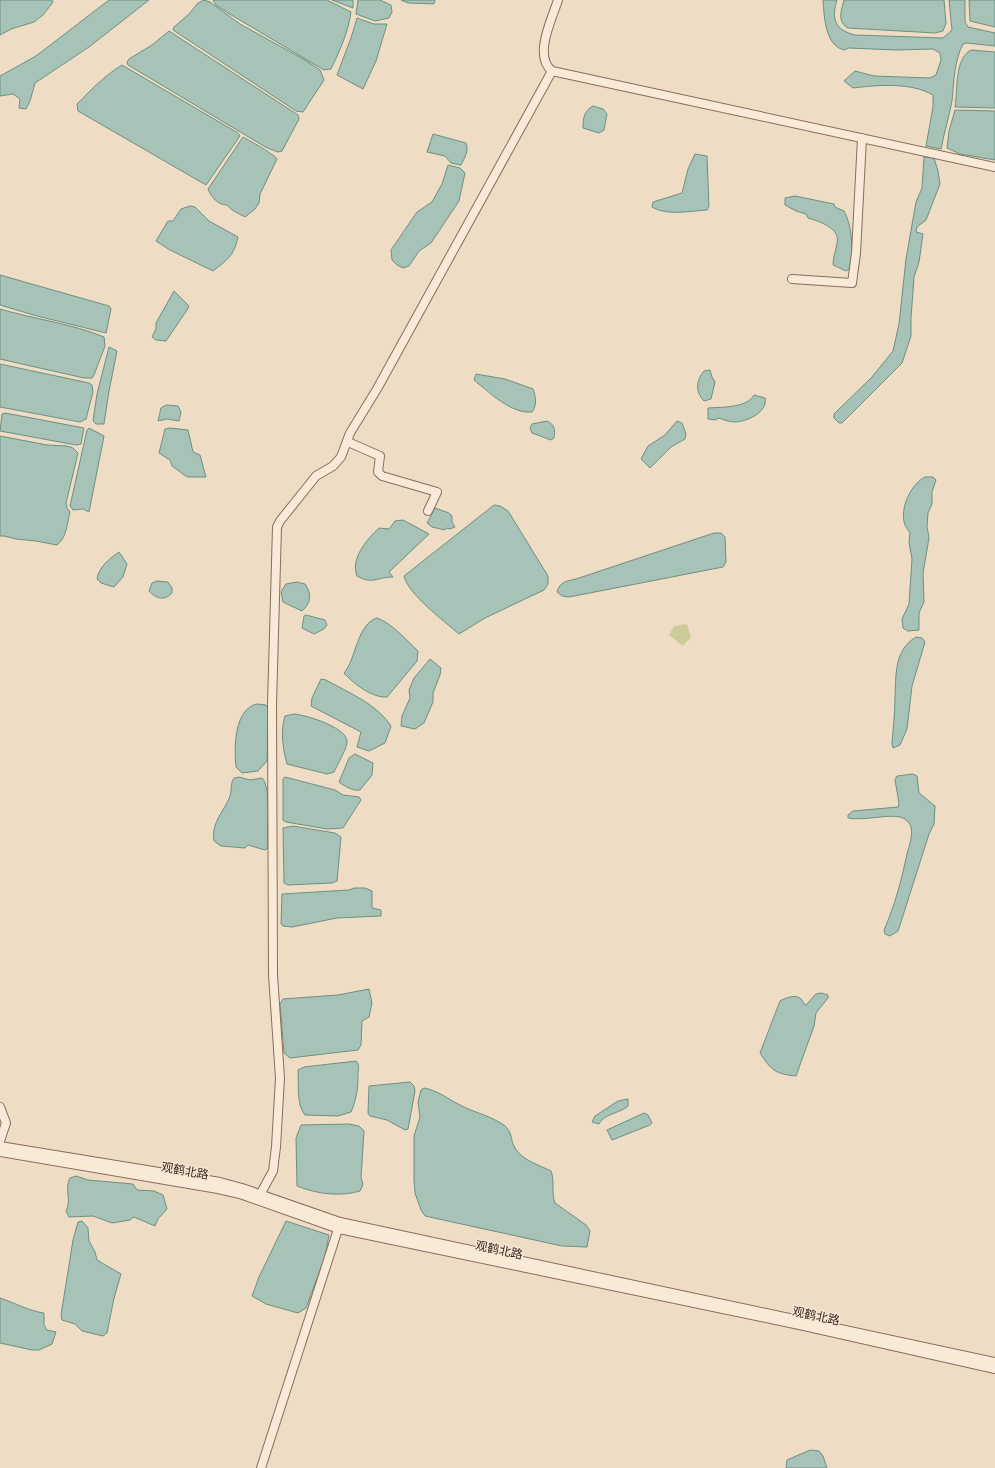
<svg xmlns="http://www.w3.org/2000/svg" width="995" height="1468" font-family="Bitter,'Noto Sans SC',serif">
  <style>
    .green { fill: #cdcb99 }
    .water { fill: #a7c2b6; stroke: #6d9082 }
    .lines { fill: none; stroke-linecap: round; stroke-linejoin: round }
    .minor-casing { stroke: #896d5b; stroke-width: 10 }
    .minor { stroke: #f9ead8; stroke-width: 8 }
    .labels { text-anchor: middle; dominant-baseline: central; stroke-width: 3; stroke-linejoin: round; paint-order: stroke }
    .street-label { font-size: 12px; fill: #39281f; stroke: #f6e7d5 }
  </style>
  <rect width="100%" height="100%" fill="#eedcc5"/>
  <path class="green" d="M 687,624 L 691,637 L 683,646 L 669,635 L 674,626 Z"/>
  <path class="water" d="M 0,0 L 52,0 L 53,2 L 43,15 L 34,22 L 11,29 L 0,35 Z
    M 109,0 L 149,0 L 89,47 L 35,83 L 30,101 L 26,109 L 19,108 L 20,99 L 13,94 L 0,96 L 0,76 L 36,56 Z
    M 204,0 L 210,2 L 240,24 L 305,60 L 320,70 L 324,80 L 303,112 L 296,111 L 173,30 L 174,27 L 189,14 L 198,3 Z
    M 213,0 L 327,0 L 351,12 C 348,33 340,50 331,69 L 324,70 L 228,13 L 216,5 Z
    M 332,0 L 353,0 L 353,8 Z
    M 358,0 L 380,0 L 391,5 L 392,12 L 389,18 L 375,21 L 356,14 Z
    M 401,0 L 435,0 L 434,4 L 408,3 Z
    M 823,0 L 837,0 C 831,19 835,30 855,35 L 943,38 L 952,30 L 949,0 L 965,0 L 965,22 L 968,27 L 995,33 L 995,46 L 967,43 L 963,44 C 954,62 954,81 952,101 C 949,117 944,133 941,149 L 926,146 L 933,107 L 933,95 C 911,82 877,85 853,88 L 844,81 L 855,71 L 874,76 L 930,78 L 936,75 L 941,60 L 940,53 L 933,49 L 896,50 L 848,48 L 845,50 C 825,47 824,15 823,0 Z
    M 844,0 L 944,0 L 946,23 L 943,31 L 935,33 L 848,28 C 837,22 841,11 844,0 Z
    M 969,0 L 995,0 L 995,27 L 970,21 Z
    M 357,18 L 374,24 L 387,24 L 376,61 L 363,89 L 337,75 L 351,38 Z
    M 169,31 L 298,115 L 299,119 L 282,151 L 278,152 L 267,148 L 128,65 L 127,62 L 129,59 L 152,45 Z
    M 971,50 L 995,52 L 995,108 L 955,107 C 958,90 954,59 971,50 Z
    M 122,65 L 238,133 L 240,136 L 206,185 L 78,111 L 77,104 C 92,89 104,76 122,65 Z
    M 593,106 L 603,109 L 607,114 L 604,130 L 599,133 L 583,128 C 583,118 584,111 593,106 Z
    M 955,110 L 995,111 L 995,160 L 960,154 L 947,148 L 949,131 Z
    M 433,134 L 466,143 C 469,151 465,157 461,165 L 451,163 L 445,156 L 427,152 Z
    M 243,137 C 250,141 274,154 277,159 L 260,194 L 259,203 L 255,209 L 245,217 L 232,210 L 227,205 C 218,205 211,197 208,189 Z
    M 695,154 L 707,156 L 709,206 L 707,210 C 690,211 667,216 652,207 L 653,202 L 682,193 L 688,169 Z
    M 924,157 L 934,158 L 938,171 L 940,184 L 926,220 L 917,227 L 916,232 L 923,234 L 919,262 L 914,277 L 911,318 L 911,336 L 902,363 L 842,423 L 839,423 L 834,418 L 834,414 L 872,377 L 893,351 L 899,324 L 906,259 L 916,202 L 922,188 Z
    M 448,165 L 460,168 L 465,173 L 459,201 L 431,243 L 419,251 L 409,266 L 403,268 L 397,265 L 392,260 L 391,250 L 417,212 L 432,202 L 442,184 Z
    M 795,196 L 834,204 L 835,207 L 844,211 C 853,227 852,248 852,267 L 846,271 L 833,265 C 833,256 836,251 837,243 C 841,228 818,221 808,218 L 806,214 L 796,211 L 785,205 L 785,198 Z
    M 190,206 L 195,207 L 209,221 L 238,237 C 234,256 227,260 213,271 L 170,250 L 156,241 L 168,221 L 173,221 L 181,209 Z
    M 0,275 L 109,306 L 111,309 L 106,333 L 37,316 L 0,305 Z
    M 174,291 L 189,306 L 187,310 L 166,341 L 156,340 L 152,337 L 156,329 L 156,323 Z
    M 0,309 C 34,319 73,324 104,337 L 105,346 L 94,375 L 92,378 L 84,378 L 0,359 Z
    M 109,347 L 117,351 L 109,391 L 104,424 L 96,424 L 93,421 L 97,394 Z
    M 0,364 L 89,383 L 92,385 L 93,392 L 86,419 L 80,422 L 0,407 Z
    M 710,370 L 712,377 L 715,382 L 711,399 L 704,401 C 695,392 696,380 704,371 Z
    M 476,374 L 505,379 L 533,389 C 536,396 537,406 532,412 C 511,414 489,392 474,380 Z
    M 754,395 L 765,398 C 768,412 747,422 734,422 C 728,422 723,419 718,418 L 716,420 L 708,419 L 708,408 C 722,407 747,408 754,395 Z
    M 166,405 L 178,406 L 181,412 L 179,421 L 167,419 L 158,421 L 161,408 Z
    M 5,413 L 84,428 L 81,444 L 76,445 L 0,431 L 2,414 Z
    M 547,421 C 555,425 555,429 554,438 L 551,440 L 532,433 L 530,428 L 532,424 Z
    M 677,421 L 682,423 L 686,434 L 685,439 L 671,447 L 650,468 L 641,459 L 648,446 L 665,435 Z
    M 89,428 L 104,436 L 89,512 L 83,509 L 73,510 L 70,506 L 87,430 Z
    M 170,428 L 188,430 L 193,452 L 200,455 L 206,477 L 187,477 L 172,466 L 170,460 L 159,453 L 165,429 Z
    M 0,436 L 47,445 L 67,446 L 73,448 L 78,453 L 66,503 L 67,508 L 70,512 C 67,524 67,537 57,545 L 36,541 L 16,539 L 4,536 L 0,536 Z
    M 925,477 L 933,477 L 936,480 L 932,492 L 932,504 L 928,513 L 927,526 L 929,538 L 923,573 L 924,602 L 919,613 L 919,630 L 908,631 L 903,628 L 902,619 L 909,604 L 912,559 L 909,542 L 910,533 C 908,530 906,527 905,525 C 899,509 911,484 925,477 Z
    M 494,505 L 500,506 L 508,511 L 548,576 L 548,584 L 544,590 L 485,618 L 459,634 C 444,621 408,594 404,576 Z
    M 435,508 L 449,513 L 452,516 L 452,522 L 455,527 L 450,529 L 446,528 L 445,530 L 432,527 L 427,523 Z
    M 403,520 L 429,534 L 389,572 L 393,577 C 377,577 373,585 357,576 C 350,559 367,539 379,528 L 389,529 L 395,521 Z
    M 714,533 L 721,533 L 725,537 L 726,562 L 723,567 L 569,597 L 562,596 L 557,592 C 560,582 566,581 576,579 Z
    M 119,552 L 127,564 L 123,577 L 114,587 L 101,583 L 97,579 C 98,568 110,558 119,552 Z
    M 157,581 L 168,582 L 172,588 L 172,593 C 165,601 156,599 149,591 L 152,583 Z
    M 297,582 L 305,584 C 312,594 311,603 302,611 L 283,602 L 281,592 L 286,584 Z
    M 306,615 L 325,620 L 327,625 L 324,629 L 314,634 L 302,628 L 304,616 Z
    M 377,618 C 393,624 406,640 418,651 L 417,661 L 387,697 C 372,698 354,684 344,673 C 356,659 357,624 377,618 Z
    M 916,637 L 922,638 L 925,642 L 912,686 L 907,729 L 900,745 L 893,748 L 892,744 C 893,728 895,713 895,698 C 896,675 894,650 916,637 Z
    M 430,659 L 441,668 L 440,675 L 433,693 L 433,702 L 424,723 L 415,729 L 401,726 L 402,716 L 410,698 L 409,690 L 414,678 Z
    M 321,679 L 326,680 C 349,693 377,704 391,726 L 385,743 L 369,751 L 357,747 L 361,732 L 311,706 L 312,698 Z
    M 257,704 L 266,705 L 269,710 L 267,761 L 258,771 L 242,773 L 236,767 C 234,748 234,709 257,704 Z
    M 294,714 C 306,715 346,727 347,741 C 348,747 337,765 334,772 L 327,774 L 287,764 C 283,749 280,731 285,716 Z
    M 355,754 L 373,763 L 372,775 L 360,790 C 352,791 346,787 339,782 L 349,758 Z
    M 913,774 L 917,776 L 919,793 L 935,806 L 934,824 L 929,834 L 900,925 L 898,931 L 890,936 L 885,934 L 884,930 C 895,905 901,882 907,854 C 909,846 913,836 911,827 C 910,823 905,818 900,817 C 886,814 865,821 848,818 L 848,815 L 853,811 L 898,807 L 899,803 L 895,780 L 897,776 Z
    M 239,777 L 250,780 L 262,778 C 272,787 266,833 268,848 L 265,850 L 248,845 L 245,848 L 221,846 L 214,841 C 211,822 224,812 230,796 C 232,790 230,784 234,778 Z
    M 285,777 L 335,790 L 343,795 L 359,797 L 361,800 L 343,828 L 327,829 L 286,822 L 283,820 L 283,779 Z
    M 293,826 L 335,833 L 341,837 L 337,881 L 332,883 L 288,885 L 284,883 L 283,828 Z
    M 354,888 L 365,888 L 372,891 L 372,908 L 381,910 L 381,916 L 337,918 L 292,927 L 283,926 L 281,924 L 282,894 L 349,890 Z
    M 369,989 L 372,1003 L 369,1017 L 362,1021 L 361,1045 L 358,1050 L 290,1058 L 284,1053 L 280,1004 L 283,999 L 338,995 Z
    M 821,993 L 828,995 L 828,998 L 816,1013 L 814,1026 L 796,1076 C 775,1074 771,1070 760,1053 L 780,1001 C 785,998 797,993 802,1000 C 803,1002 804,1004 806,1005 L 816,994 Z
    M 356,1061 C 361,1066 357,1071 358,1077 C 358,1090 356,1100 351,1112 L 338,1116 L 305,1115 C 296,1105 299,1083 298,1070 L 304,1067 Z
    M 410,1082 L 414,1086 L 415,1091 L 408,1129 L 405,1130 L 387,1120 L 370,1116 L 368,1113 L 369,1086 Z
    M 424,1088 C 437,1090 448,1099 460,1105 C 475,1113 492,1116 505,1126 C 513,1133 510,1140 515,1148 C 522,1160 539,1165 551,1171 C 555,1181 551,1193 555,1203 L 586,1225 L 590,1231 L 587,1247 L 562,1246 L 425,1216 L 421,1210 L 415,1193 L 414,1180 L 414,1136 L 420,1117 L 418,1102 L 421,1090 Z
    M 628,1099 L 628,1106 C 621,1113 603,1114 599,1124 L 592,1122 L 595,1116 L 618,1101 Z
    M 644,1113 L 648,1115 L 652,1123 L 650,1125 L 612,1140 L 607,1130 Z
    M 349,1124 L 359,1126 L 364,1131 L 361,1178 L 363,1184 L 360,1191 C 340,1197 317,1194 297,1186 L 296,1138 L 301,1125 Z
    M 76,1176 L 88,1180 L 133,1184 L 137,1190 L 154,1191 L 163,1195 L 167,1209 L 158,1219 L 155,1226 L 134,1217 L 130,1220 L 112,1223 L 93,1216 L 69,1217 L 66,1211 C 72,1201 64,1188 70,1178 Z
    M 82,1221 L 88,1228 L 89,1241 L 95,1252 L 97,1260 L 121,1274 L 114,1298 L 107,1333 L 103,1336 L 82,1331 L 75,1324 L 62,1320 L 61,1315 L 73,1240 L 78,1222 Z
    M 286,1221 L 329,1235 L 325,1257 L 306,1308 L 298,1313 L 266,1304 L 252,1296 L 259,1277 Z
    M 0,1298 C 15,1303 29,1311 44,1313 L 44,1325 L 47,1330 L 56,1332 L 52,1344 L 39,1350 L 32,1350 L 0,1343 Z
    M 810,1450 L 819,1451 L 823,1456 L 827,1468 L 786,1468 L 787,1460 Z"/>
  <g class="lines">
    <defs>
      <path id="minor" d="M 558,0 C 552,19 533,56 552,71 L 995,167
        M 792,279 L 852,283 L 856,253 L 862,138
        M 348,442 L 380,456 L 378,472 L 382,476 L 437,492 L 428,511
        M 0,1107 L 6,1123 L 0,1141
        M 0,1146 L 220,1182 L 242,1188 L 340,1222 L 995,1362
        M 0,1152 L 218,1189 L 240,1194 L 339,1229 L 804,1326 L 995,1369
        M 257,1200 L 273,1171 L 276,1147 L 280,1078 L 273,975 L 272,704 L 277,527 L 280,521 L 316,476 L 333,466 L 341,457 L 350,433 L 377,389 L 552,71
        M 261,1468 L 340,1223"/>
    </defs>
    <use href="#minor" class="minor-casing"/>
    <use href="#minor" class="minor"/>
  </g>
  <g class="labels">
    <g class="street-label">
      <text transform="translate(185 1171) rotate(10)">观鹤北路</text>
      <text transform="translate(499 1250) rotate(12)">观鹤北路</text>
      <text transform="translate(816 1316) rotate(12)">观鹤北路</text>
    </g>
  </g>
</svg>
